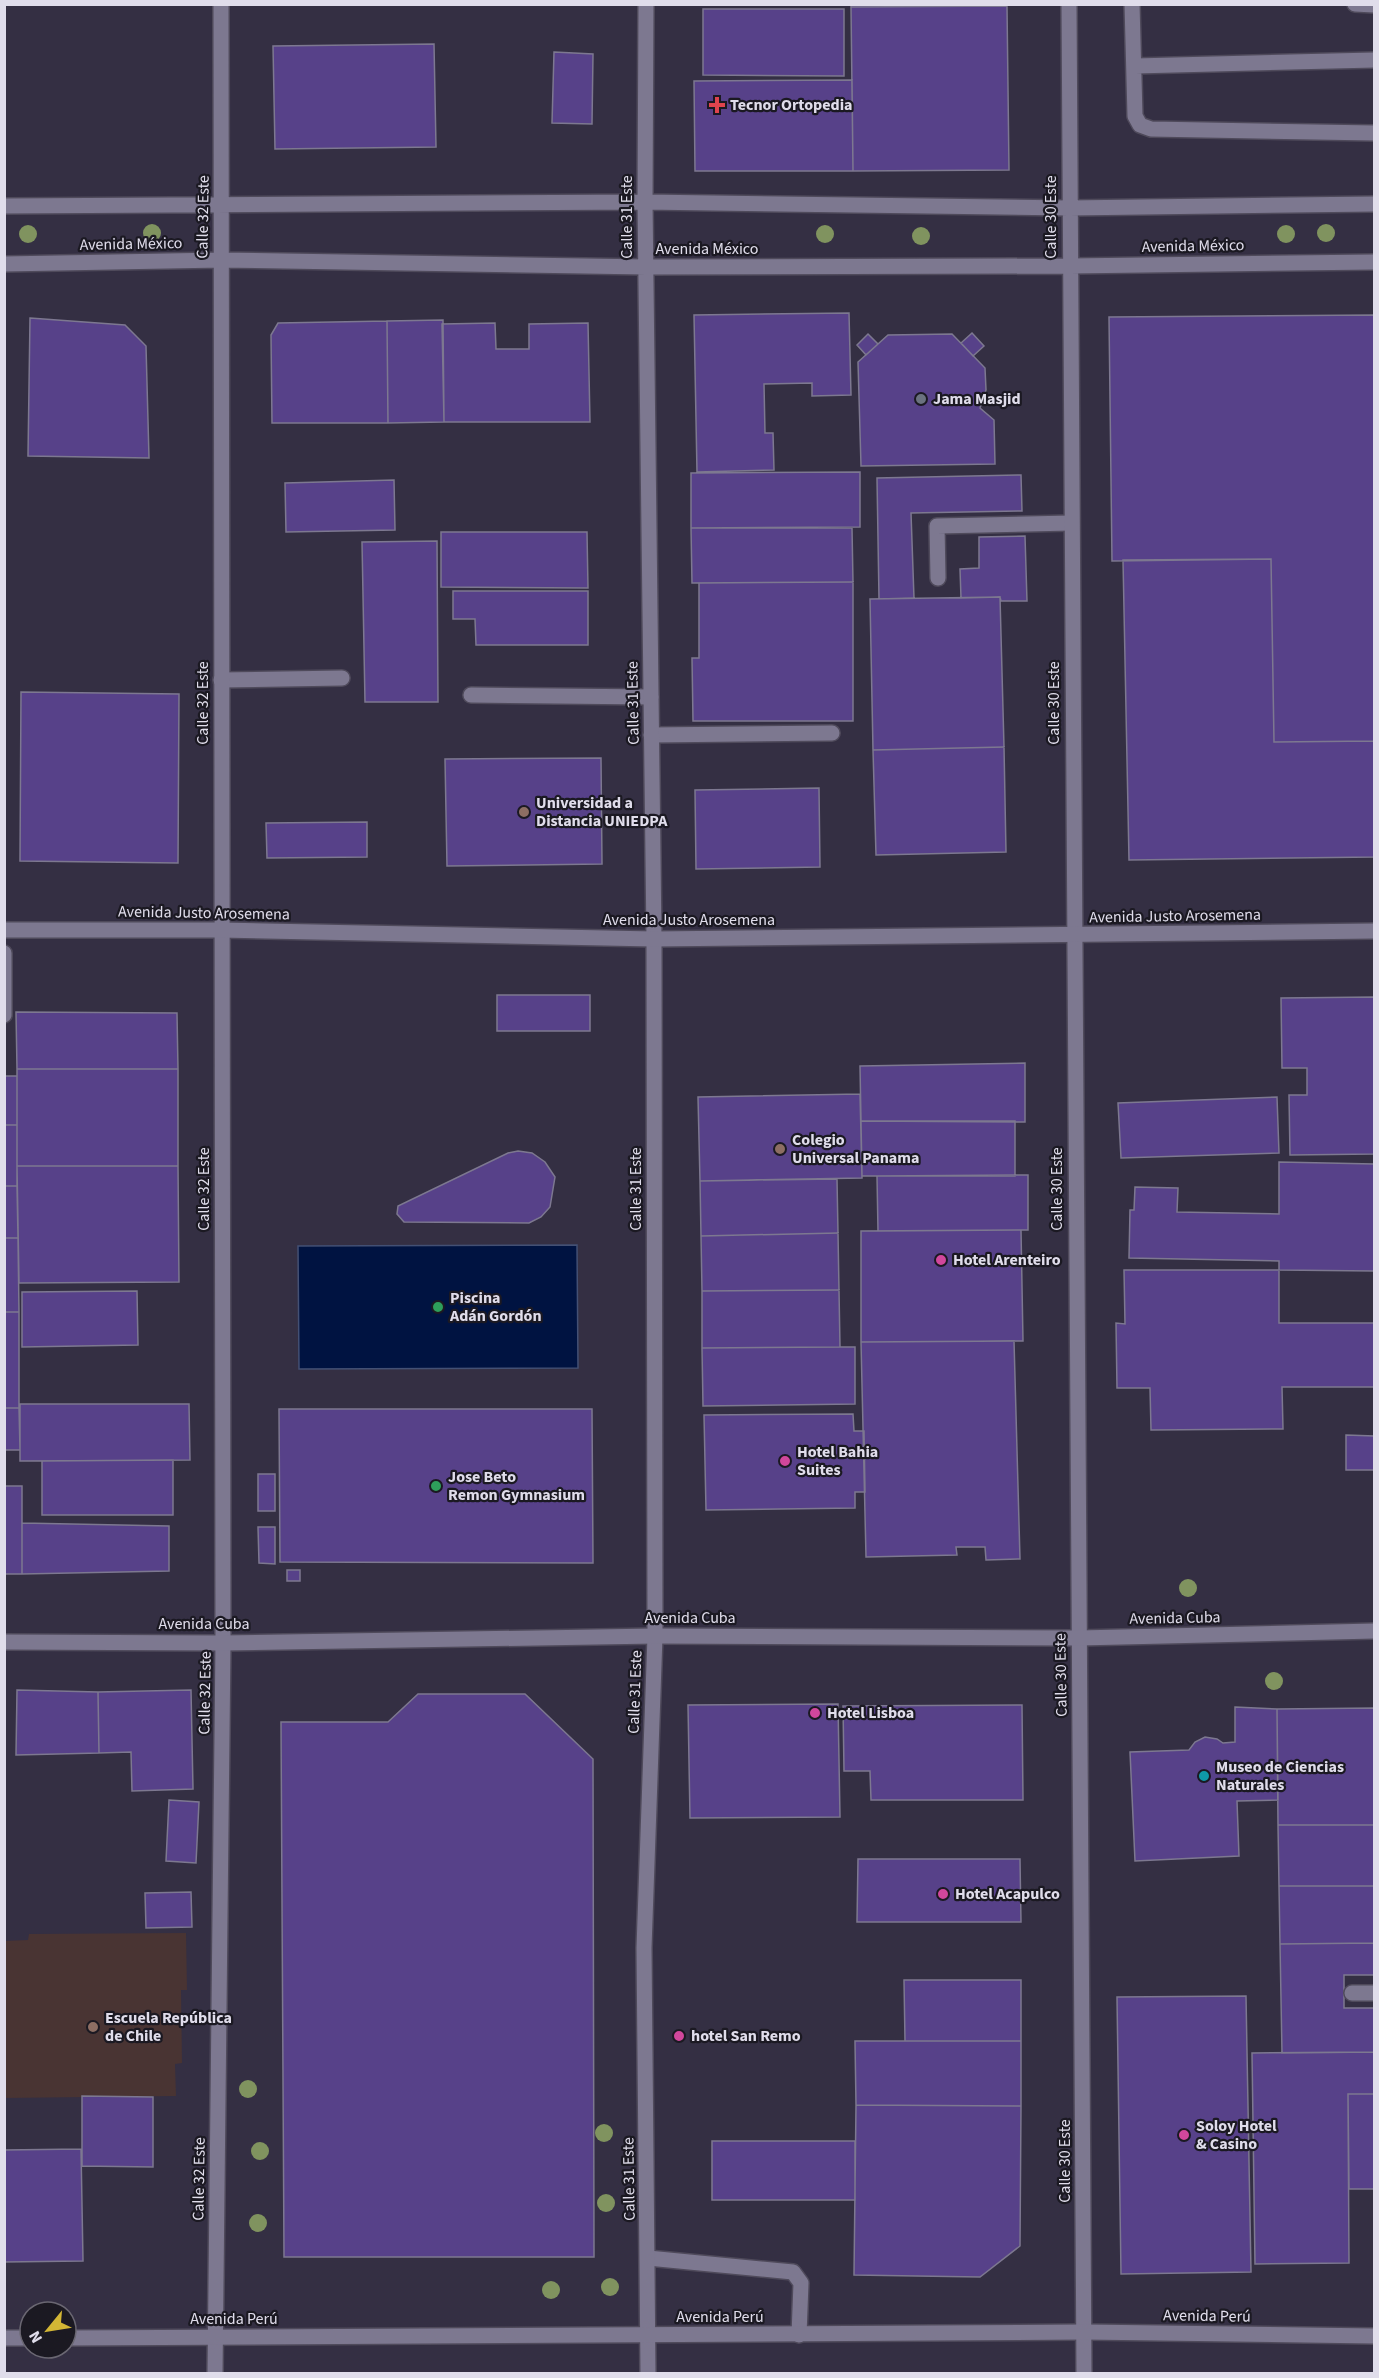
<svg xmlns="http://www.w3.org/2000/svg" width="1379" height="2378" font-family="'Source Sans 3',sans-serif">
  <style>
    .education { fill: #493433 }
    .water { fill: #001341; stroke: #435074; stroke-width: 1.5 }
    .building { fill: #574189; stroke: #7d7890; stroke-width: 1.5 }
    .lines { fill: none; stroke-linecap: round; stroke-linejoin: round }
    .service-casing { stroke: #4f4a5b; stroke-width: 18 }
    .minor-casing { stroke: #4f4a5b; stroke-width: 18 }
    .tertiary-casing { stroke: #4f4a5b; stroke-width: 18 }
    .secondary-casing { stroke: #4f4a5b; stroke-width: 18 }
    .service { stroke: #7d7890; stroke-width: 15 }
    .minor { stroke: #7d7890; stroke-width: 15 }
    .tertiary { stroke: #7d7890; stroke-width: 15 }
    .secondary { stroke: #7d7890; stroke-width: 15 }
    .tree { fill: #80935f }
    .health-dot { fill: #e0444e; stroke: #1b1922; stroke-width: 2 }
    .worship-dot { fill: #6b7280; stroke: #1b1922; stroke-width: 2 }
    .education-dot { fill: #8d6e63; stroke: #1b1922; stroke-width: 2 }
    .hotel-dot { fill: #d1479c; stroke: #1b1922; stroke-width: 2 }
    .leisure-dot { fill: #2e9e5b; stroke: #1b1922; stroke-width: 2 }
    .culture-dot { fill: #0f9aa8; stroke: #1b1922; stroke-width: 2 }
    .labels { text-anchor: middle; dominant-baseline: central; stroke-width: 4.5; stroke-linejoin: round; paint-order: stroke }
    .poi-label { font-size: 16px; font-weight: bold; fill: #e0ddeb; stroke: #1b1922; text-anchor: start }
    .street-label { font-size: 16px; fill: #e0ddeb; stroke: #1b1922 }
  </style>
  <rect width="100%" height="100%" fill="#342f43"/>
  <path class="education" d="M 186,1933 L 187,1990 L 181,1990 L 182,2063 L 175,2064 L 176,2096 L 5,2098 L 4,1941 L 28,1940 L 29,1934 Z"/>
  <path class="water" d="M 577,1245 L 578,1368 L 299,1369 L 298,1246 Z"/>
  <path class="building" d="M 851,4 L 1007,4 L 1007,6 L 851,7 Z
    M 1007,6 L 1009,170 L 853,171 L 851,7 Z
    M 703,9 L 844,9 L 844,76 L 703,75 Z
    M 434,44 L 436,147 L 275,149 L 273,46 Z
    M 554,52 L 593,54 L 592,124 L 552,123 Z
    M 852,80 L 853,171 L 695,171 L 694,81 Z
    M 849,313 L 851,395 L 812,396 L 812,383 L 764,384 L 765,433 L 773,433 L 774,470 L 697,472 L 694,315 Z
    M 1374,315 L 1374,741 L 1274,742 L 1271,559 L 1112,561 L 1109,317 Z
    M 30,318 L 125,325 L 146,346 L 149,458 L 28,456 Z
    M 443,320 L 444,422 L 388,423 L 387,321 Z
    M 387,321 L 388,423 L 272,423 L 271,335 L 278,323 Z
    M 495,323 L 496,349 L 529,349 L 529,324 L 588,323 L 590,422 L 444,422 L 442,324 Z
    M 972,333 L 984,346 L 973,356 L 961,343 Z
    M 868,334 L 878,344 L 866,355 L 857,345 Z
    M 952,334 L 985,368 L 986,390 L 980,408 L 994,420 L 995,464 L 861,466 L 858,362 L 888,335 Z
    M 860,472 L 860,527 L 691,528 L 691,473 Z
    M 1021,475 L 1022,511 L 911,513 L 914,598 L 879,599 L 877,478 Z
    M 394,480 L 395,530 L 286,532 L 285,483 Z
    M 691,528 L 852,528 L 853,582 L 692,583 Z
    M 441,532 L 587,532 L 588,588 L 441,587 Z
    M 1025,536 L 1027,601 L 1001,601 L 1000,597 L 961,598 L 960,569 L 979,568 L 979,537 Z
    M 437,541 L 438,702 L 365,702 L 362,542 Z
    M 1271,559 L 1274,742 L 1374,741 L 1374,857 L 1129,860 L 1123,560 Z
    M 853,582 L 853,721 L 693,721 L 692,658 L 699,658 L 699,583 Z
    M 453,591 L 588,591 L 588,645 L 476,645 L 475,619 L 453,619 Z
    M 1000,597 L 1004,747 L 873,750 L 870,599 Z
    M 21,692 L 179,694 L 178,863 L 20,861 Z
    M 1004,747 L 1006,852 L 876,855 L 873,750 Z
    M 601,758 L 602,864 L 447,866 L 445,759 Z
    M 819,788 L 820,867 L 696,869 L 695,790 Z
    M 367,822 L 367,857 L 267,858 L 266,823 Z
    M 497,995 L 590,995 L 590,1031 L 497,1031 Z
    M 1374,997 L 1374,1154 L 1290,1155 L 1289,1095 L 1307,1095 L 1307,1068 L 1282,1068 L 1281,998 Z
    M 16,1012 L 177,1013 L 178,1069 L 17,1069 Z
    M 1025,1063 L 1025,1122 L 861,1121 L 860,1066 Z
    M 17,1069 L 178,1069 L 178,1166 L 17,1166 Z
    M 4,1076 L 17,1076 L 17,1125 L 4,1125 Z
    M 860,1094 L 862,1178 L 700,1181 L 698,1097 Z
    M 1277,1097 L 1279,1153 L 1121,1158 L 1118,1103 Z
    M 861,1121 L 1015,1121 L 1015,1176 L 862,1176 Z
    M 4,1125 L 17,1125 L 17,1186 L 4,1186 Z
    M 518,1151 L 532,1153 L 545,1162 L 555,1177 L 550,1207 L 541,1217 L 529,1223 L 404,1222 L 397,1214 L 398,1206 L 508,1153 Z
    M 1279,1162 L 1374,1164 L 1374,1271 L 1279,1270 L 1279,1261 L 1129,1258 L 1130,1210 L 1134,1210 L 1135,1187 L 1178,1188 L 1177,1212 L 1279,1214 Z
    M 17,1166 L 178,1166 L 179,1282 L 19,1283 Z
    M 1028,1175 L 1028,1230 L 878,1231 L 877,1176 Z
    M 837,1179 L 838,1233 L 701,1236 L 700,1181 Z
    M 4,1186 L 17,1186 L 18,1238 L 4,1238 Z
    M 1021,1230 L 1023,1341 L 861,1342 L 861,1231 Z
    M 838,1233 L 839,1290 L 702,1291 L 701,1236 Z
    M 4,1238 L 18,1238 L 19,1312 L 4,1312 Z
    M 1124,1270 L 1279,1270 L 1279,1323 L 1374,1323 L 1374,1387 L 1282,1387 L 1283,1429 L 1151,1430 L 1150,1388 L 1117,1388 L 1116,1323 L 1125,1324 Z
    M 839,1290 L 840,1347 L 702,1348 L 702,1291 Z
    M 137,1291 L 138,1345 L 22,1347 L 22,1292 Z
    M 4,1312 L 19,1312 L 19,1408 L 4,1408 Z
    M 1014,1341 L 1020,1559 L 986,1560 L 985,1547 L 956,1547 L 957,1555 L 866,1557 L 861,1342 Z
    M 840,1347 L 855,1347 L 855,1404 L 703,1406 L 702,1348 Z
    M 20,1404 L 189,1404 L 190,1460 L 20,1461 Z
    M 4,1408 L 19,1408 L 20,1450 L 4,1450 Z
    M 279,1409 L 592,1409 L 593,1563 L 280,1562 Z
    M 853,1414 L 854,1431 L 864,1431 L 865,1492 L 855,1492 L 855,1508 L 706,1510 L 704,1415 Z
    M 1346,1435 L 1374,1436 L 1374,1470 L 1346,1470 Z
    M 173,1460 L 173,1515 L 42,1515 L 42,1461 Z
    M 258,1474 L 275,1474 L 275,1511 L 258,1511 Z
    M 4,1486 L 22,1486 L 22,1574 L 4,1574 Z
    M 22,1523 L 169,1526 L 169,1571 L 22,1574 Z
    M 258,1527 L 275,1527 L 275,1564 L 259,1563 Z
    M 287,1570 L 300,1570 L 300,1581 L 287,1581 Z
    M 17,1690 L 98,1692 L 99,1753 L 16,1755 Z
    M 191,1690 L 193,1789 L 132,1791 L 131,1752 L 99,1753 L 98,1692 Z
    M 418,1694 L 525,1694 L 593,1759 L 594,2257 L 284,2257 L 281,1722 L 388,1722 Z
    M 838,1704 L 840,1817 L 690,1818 L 688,1705 Z
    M 1022,1705 L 1023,1800 L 871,1800 L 870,1771 L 844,1771 L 843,1706 Z
    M 1235,1707 L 1277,1709 L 1278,1800 L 1237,1801 L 1239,1856 L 1135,1861 L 1130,1752 L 1189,1750 L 1195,1742 L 1205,1737 L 1217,1739 L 1223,1743 L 1235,1742 Z
    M 1374,1708 L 1374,1825 L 1278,1825 L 1277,1709 Z
    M 169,1800 L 199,1802 L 196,1863 L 166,1861 Z
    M 1278,1825 L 1374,1825 L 1374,1886 L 1279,1886 Z
    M 858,1859 L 1020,1859 L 1021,1922 L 857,1922 Z
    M 1279,1886 L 1374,1886 L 1374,1943 L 1280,1944 Z
    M 191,1892 L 192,1927 L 146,1928 L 145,1893 Z
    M 1374,1943 L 1374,1975 L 1344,1975 L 1344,2008 L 1374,2008 L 1374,2052 L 1282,2053 L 1280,1944 Z
    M 904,1980 L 1021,1980 L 1021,2041 L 905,2041 Z
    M 1246,1996 L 1251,2272 L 1121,2274 L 1117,1997 Z
    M 855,2041 L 1021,2041 L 1021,2106 L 856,2105 Z
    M 1374,2052 L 1374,2094 L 1348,2094 L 1349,2263 L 1255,2264 L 1252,2053 Z
    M 1348,2094 L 1374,2094 L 1374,2189 L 1349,2189 Z
    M 82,2096 L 153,2097 L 153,2167 L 82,2166 Z
    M 856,2105 L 1021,2106 L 1020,2246 L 980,2277 L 854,2275 Z
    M 712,2141 L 855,2141 L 855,2200 L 712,2200 Z
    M 81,2149 L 83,2261 L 4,2262 L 4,2150 Z"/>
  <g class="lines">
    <defs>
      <path id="service" d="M 1132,4 L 1135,116 L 1140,125 L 1151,129 L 1374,133
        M 1355,4 L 1374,5
        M 1135,66 L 1374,60
        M 938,578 L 937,526 L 1071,523
        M 221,680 L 342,678
        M 471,695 L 651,697
        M 651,735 L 832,733
        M 4,953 L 4,1015
        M 1352,1993 L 1374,1993
        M 648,2258 L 793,2272 L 801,2283 L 799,2335"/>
      <path id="minor" d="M 646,4 L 645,202 L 654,939 L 655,1636 L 644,1948 L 648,2374
        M 1069,4 L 1084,2374
        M 4,206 L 645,202 L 1069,208 L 1374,204
        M 4,264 L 221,260 L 646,267 L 1070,266 L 1374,262
        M 215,2374 L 223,1643 L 221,4"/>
      <path id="tertiary" d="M 4,930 L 221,930 L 654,939 L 1374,931
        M 4,1642 L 223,1643 L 655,1636 L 1079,1638 L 1374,1631"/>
      <path id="secondary" d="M 4,2338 L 30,2338
        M 66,2338 L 1085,2332 L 1374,2336"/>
    </defs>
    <use href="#service" class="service-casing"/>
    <use href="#minor" class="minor-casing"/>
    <use href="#tertiary" class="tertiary-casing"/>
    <use href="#secondary" class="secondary-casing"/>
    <use href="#service" class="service"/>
    <use href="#minor" class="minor"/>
    <use href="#tertiary" class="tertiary"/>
    <use href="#secondary" class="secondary"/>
  </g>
  <g class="tree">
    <circle cx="152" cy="233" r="9"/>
    <circle cx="1326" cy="233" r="9"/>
    <circle cx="28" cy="234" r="9"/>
    <circle cx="825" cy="234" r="9"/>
    <circle cx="1286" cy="234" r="9"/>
    <circle cx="921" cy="236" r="9"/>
    <circle cx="1188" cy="1588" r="9"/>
    <circle cx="1274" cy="1681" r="9"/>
    <circle cx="248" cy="2089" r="9"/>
    <circle cx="604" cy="2133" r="9"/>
    <circle cx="260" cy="2151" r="9"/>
    <circle cx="606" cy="2203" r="9"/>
    <circle cx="258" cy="2223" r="9"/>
    <circle cx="610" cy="2287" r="9"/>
    <circle cx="551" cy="2290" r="9"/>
  </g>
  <path class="health-dot" d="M714 96h6v6h6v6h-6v6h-6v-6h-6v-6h6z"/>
  <circle class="worship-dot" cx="921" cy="399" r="6"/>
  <g class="education-dot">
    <circle cx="524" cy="812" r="6"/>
    <circle cx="780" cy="1149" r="6"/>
    <circle cx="93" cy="2027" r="6"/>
  </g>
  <g class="hotel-dot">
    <circle cx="941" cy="1260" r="6"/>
    <circle cx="785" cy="1461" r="6"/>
    <circle cx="815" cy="1713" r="6"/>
    <circle cx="943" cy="1894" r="6"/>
    <circle cx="679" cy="2036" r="6"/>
    <circle cx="1184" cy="2135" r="6"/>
  </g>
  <g class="leisure-dot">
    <circle cx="438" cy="1307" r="6"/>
    <circle cx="436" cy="1486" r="6"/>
  </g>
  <circle class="culture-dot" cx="1204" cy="1776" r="6"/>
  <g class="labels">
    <g class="poi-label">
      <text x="730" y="105">Tecnor Ortopedia</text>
      <text x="933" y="399">Jama Masjid</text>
      <text x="536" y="803">Universidad a<tspan x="536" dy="18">Distancia UNIEDPA</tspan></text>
      <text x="792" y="1140">Colegio<tspan x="792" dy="18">Universal Panama</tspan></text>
      <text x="953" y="1260">Hotel Arenteiro</text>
      <text x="450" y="1298">Piscina<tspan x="450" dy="18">Adán Gordón</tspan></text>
      <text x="797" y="1452">Hotel Bahia<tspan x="797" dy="18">Suites</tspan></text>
      <text x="448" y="1477">Jose Beto<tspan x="448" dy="18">Remon Gymnasium</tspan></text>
      <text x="827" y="1713">Hotel Lisboa</text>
      <text x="1216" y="1767">Museo de Ciencias<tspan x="1216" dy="18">Naturales</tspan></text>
      <text x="955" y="1894">Hotel Acapulco</text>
      <text x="105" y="2018">Escuela República<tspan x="105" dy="18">de Chile</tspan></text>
      <text x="691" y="2036">hotel San Remo</text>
      <text x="1196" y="2126">Soloy Hotel<tspan x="1196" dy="18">&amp; Casino</tspan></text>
    </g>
    <g class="street-label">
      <text transform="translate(203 217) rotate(-89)">Calle 32 Este</text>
      <text transform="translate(627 217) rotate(-90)">Calle 31 Este</text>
      <text transform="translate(1051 217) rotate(-90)">Calle 30 Este</text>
      <text transform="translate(131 244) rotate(-1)">Avenida México</text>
      <text transform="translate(1193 246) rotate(-1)">Avenida México</text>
      <text x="707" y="249">Avenida México</text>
      <text transform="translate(203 703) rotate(-90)">Calle 32 Este</text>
      <text transform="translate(633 703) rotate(-91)">Calle 31 Este</text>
      <text transform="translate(1054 703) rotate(-90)">Calle 30 Este</text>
      <text transform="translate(204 913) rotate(1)">Avenida Justo Arosemena</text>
      <text transform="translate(1175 916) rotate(-1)">Avenida Justo Arosemena</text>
      <text x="689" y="920">Avenida Justo Arosemena</text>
      <text transform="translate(204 1189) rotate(-90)">Calle 32 Este</text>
      <text transform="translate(636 1189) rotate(-90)">Calle 31 Este</text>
      <text transform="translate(1057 1189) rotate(-90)">Calle 30 Este</text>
      <text x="690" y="1618">Avenida Cuba</text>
      <text transform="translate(1175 1618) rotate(-1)">Avenida Cuba</text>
      <text x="204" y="1624">Avenida Cuba</text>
      <text transform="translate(1061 1675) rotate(-91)">Calle 30 Este</text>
      <text transform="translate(635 1692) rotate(-88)">Calle 31 Este</text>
      <text transform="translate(205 1693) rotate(-89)">Calle 32 Este</text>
      <text transform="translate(1065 2161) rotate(-90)">Calle 30 Este</text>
      <text transform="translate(199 2179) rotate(-89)">Calle 32 Este</text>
      <text transform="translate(629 2179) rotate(-91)">Calle 31 Este</text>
      <text transform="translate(1207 2316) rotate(1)">Avenida Perú</text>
      <text x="720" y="2317">Avenida Perú</text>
      <text x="234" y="2319">Avenida Perú</text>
    </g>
  </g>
  <rect width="1379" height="2378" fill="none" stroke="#e0ddeb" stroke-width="12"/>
  <g transform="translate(48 2330) rotate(240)"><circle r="28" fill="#1b1922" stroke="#6a6772" stroke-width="1.5"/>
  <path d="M0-4.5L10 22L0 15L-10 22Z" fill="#d3b635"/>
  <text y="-9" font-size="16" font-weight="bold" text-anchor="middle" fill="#e0ddeb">N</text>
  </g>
</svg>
